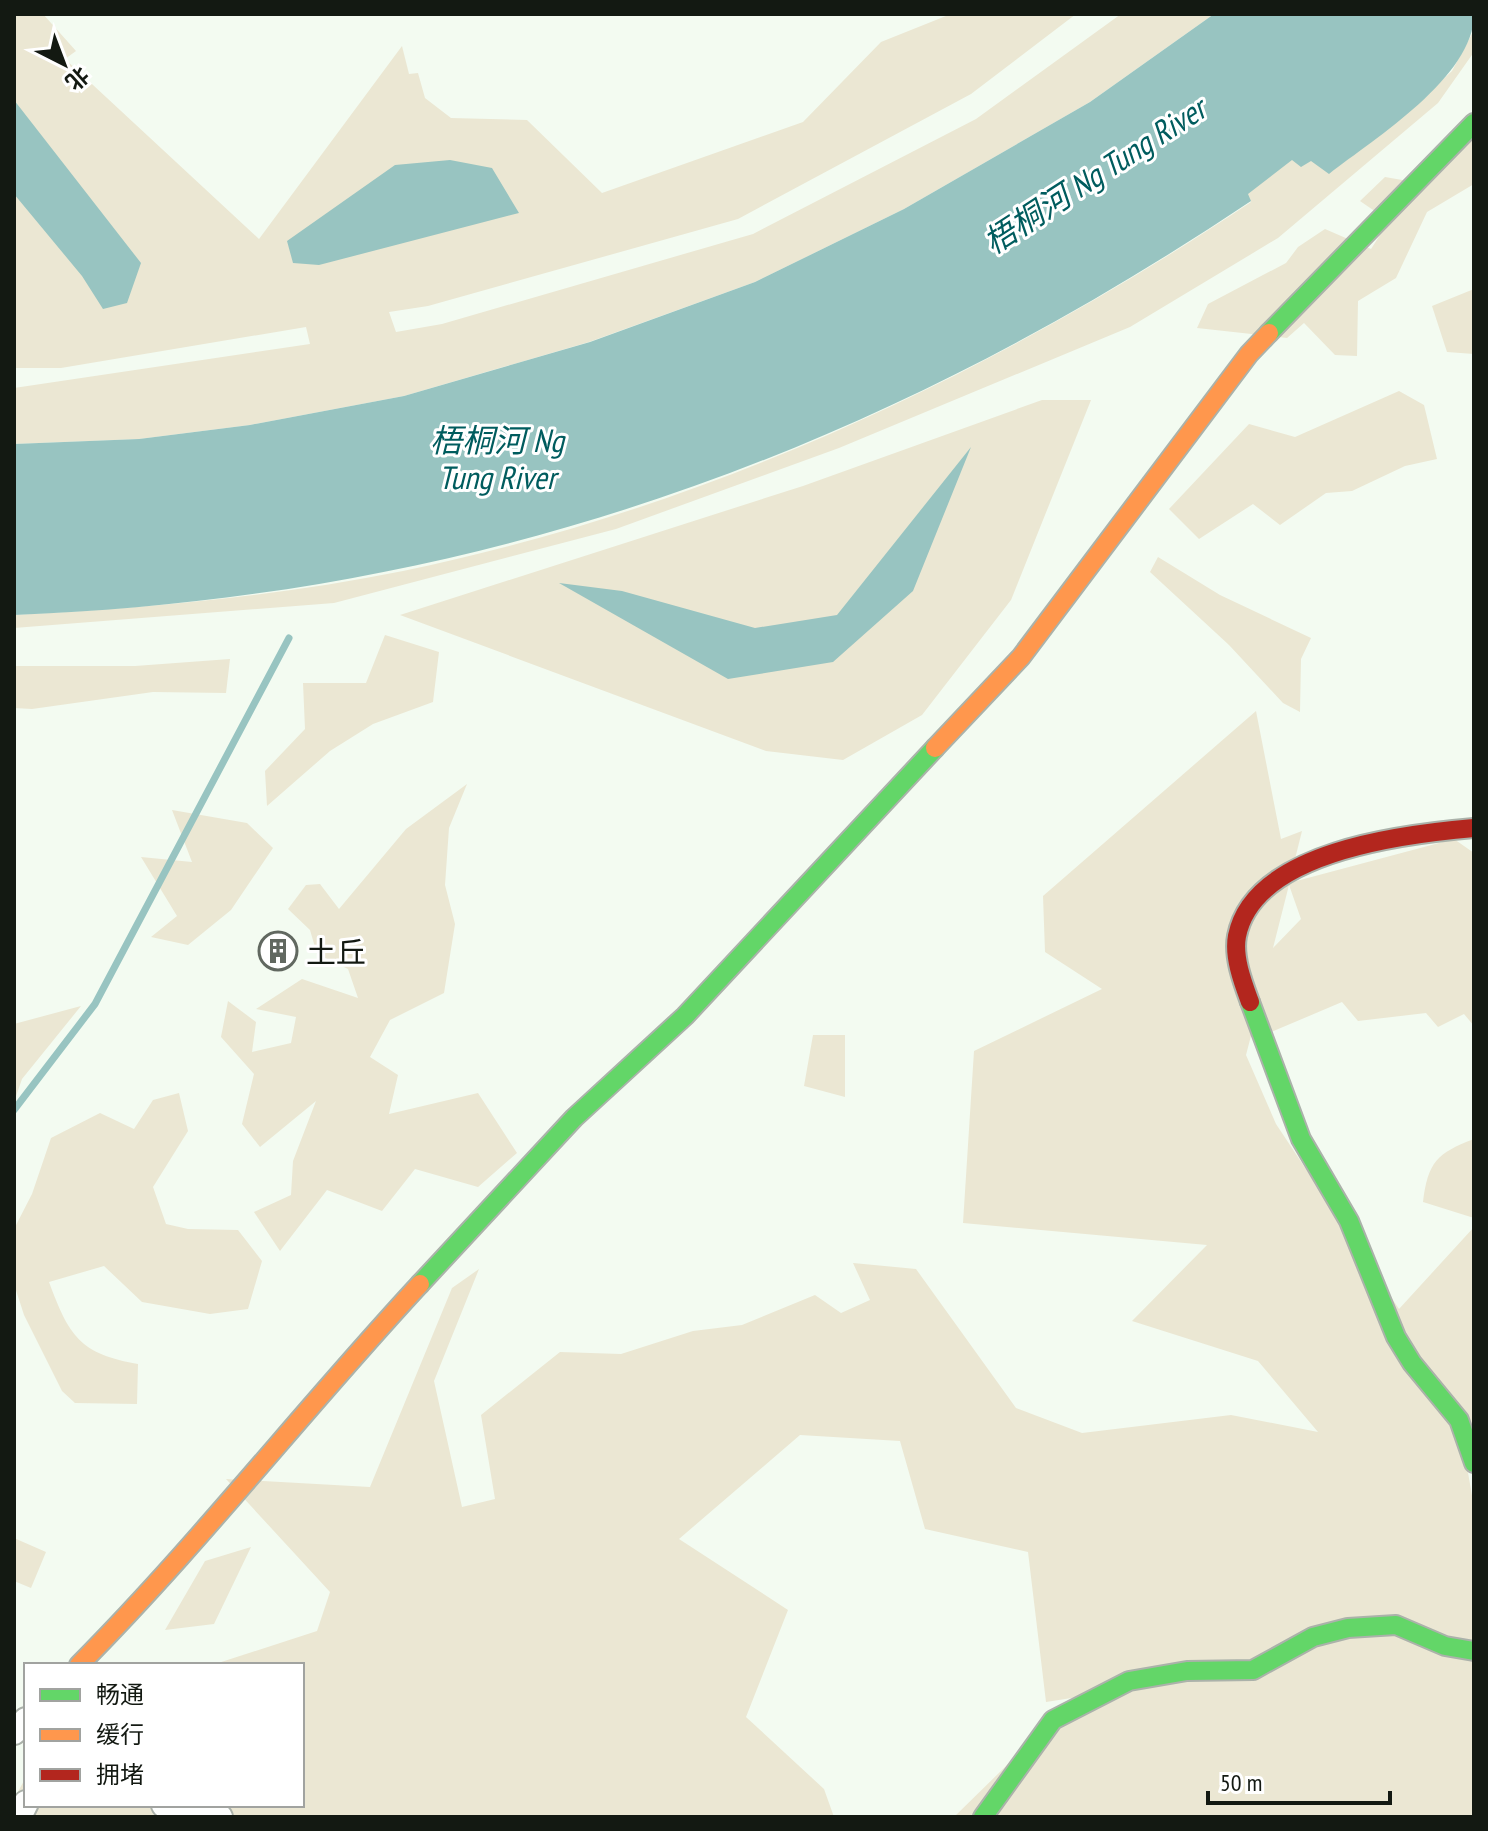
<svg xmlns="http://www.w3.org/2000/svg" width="1488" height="1831" font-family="'PT Sans Narrow','Noto Sans SC',sans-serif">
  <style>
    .green { fill: #ebe7d3; fill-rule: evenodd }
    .water { fill: #98c4c1 }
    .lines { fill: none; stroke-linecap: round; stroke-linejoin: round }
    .stream { stroke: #98c4c1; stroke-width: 7 }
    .street-casing { stroke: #abb2aa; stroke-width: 28 }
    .fast-casing { stroke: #abb2aa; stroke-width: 22 }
    .slow-casing { stroke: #abb2aa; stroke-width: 22 }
    .jam-casing { stroke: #abb2aa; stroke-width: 22 }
    .street { stroke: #fdfefd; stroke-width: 24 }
    .fast { stroke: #63d668; stroke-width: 18 }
    .slow { stroke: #ff974d; stroke-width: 18 }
    .jam { stroke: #b3261e; stroke-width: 18 }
    .labels { text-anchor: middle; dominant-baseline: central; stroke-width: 6; stroke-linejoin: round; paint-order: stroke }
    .poi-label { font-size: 30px; fill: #131912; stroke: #fff; text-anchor: start }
    .water-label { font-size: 32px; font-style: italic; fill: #005c5e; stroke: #fff }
  </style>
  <rect width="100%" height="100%" fill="#f3fbf1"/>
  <path class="green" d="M 14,14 L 43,14 L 76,51 L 65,59 L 259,239 L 402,46 L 409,74 L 418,73 L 425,98 L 451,118 L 527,120 L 602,193 L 803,122 L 881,42 L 951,14 L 1076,14 L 971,94 L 738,219 L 428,306 L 389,312 L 396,332 L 442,324 L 753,234 L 976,119 L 1121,14 L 1214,14 L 1090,102 L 904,209 L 755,282 L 589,342 L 404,396 L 250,425 L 139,439 L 14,444 L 14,388 L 310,344 L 306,327 L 61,368 L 14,368 Z
    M 1474,30 L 1474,52 L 1438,103 L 1278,238 L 1130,327 L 839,448 L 616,529 L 334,603 L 14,628 L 14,615 C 145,608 274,597 403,571 C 708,508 994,374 1251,202 L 1247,194 L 1292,159 L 1311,160 L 1329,173 L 1400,119 L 1452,71 Z
    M 1474,112 L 1474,184 L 1427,212 L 1396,278 L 1358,301 L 1357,356 L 1335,355 L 1304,323 L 1287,338 L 1197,328 L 1208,304 L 1286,263 L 1298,247 L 1325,229 L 1371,249 L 1389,221 L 1360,201 L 1385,177 L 1408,181 Z
    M 1474,289 L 1474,354 L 1447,352 L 1432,306 Z
    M 1399,391 L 1424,405 L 1437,459 L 1405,466 L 1352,491 L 1326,493 L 1280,525 L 1253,504 L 1199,539 L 1169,509 L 1249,424 L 1295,437 Z
    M 1042,400 L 1091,400 L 1011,600 L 922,715 L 843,760 L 766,751 L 400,615 L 803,486 Z
    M 1158,557 L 1220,595 L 1311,638 L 1301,659 L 1300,712 L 1283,703 L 1229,645 L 1150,572 Z
    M 385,635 L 439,652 L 433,702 L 373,724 L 330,751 L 267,806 L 265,771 L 305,729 L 303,683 L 366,683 Z
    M 230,659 L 226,693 L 153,692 L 32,709 L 14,708 L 14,666 L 135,666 Z
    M 1256,711 L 1281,839 L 1302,831 L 1289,883 L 1454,839 L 1474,853 L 1474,1026 L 1464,1014 L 1438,1027 L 1426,1013 L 1358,1021 L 1342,1002 L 1269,1033 L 1259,1005 L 1246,1055 L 1276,1124 L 1399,1309 L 1474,1227 L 1474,1473 L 1466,1461 L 1474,1507 L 1474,1817 L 954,1817 L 1053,1720 L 1116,1691 L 1046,1702 L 1028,1552 L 925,1529 L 900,1441 L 800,1435 L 679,1539 L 788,1610 L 746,1717 L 824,1789 L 834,1817 L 14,1817 L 14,1799 L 26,1777 L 26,1805 L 302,1805 L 302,1665 L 212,1665 L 317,1631 L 330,1592 L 226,1479 L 370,1487 L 452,1288 L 479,1269 L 434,1381 L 462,1507 L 495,1499 L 481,1415 L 560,1352 L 621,1354 L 693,1331 L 742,1325 L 815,1295 L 841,1313 L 870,1300 L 853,1263 L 916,1269 L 1016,1408 L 1082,1433 L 1231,1415 L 1318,1432 L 1258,1361 L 1132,1321 L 1207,1245 L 963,1223 L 974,1051 L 1102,989 L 1045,952 L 1043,896 ZM 1289,885 L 1301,919 L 1273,948 Z
    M 467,784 L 449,828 L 445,885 L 455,924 L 444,993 L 390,1020 L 370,1057 L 398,1075 L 389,1114 L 478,1093 L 517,1153 L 478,1187 L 415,1169 L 382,1211 L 327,1190 L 280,1251 L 254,1212 L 291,1195 L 293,1161 L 316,1101 L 260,1147 L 242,1124 L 254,1074 L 221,1037 L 228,1001 L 256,1022 L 252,1052 L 291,1043 L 296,1017 L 256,1009 L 302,979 L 358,998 L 348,969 L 317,954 L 310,930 L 288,909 L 306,885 L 320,884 L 339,909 L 406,829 Z
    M 172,810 L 247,823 L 273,848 L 231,910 L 188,945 L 151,937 L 177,916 L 141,857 L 192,862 Z
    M 81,1006 L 22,1079 L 14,1102 L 14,1024 Z
    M 813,1035 L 845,1035 L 845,1097 L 804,1086 Z
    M 179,1093 L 188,1131 L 153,1187 L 166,1224 L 188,1229 L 238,1230 L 262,1261 L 248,1309 L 210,1314 L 142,1302 L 104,1266 L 49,1282 C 69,1336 80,1354 138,1364 L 137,1404 L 75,1403 L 62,1391 L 24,1315 L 14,1284 L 14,1229 L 32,1194 L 51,1138 L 100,1113 L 134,1129 L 153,1100 Z
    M 1474,1139 L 1474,1218 L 1423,1202 C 1428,1162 1437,1153 1474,1139 Z
    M 14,1538 L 46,1552 L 31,1588 L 14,1581 Z
    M 251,1547 L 214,1624 L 165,1630 L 205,1561 Z"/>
  <path class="water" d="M 1214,14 L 1474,14 C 1474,77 1375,138 1329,174 L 1311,161 L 1301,167 L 1292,160 L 1248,194 L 1251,201 C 869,457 475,597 14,615 L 14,444 L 139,439 L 250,425 L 404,396 L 590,342 L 755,282 L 904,209 L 1090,102 Z
    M 14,100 L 141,263 L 127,303 L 103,309 L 82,276 L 14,194 Z
    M 450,160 L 492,168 L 519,213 L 319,265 L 293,263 L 287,241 L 395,165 Z
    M 971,447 L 913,591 L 833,662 L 728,679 L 559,583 L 622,591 L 755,628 L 837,615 Z"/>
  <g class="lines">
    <path class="stream" d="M 14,1110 L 95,1004 L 289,638"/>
    <defs>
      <path id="street" d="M 14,1732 L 26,1720
        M 164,1805 L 220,1817
        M 19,1817 L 26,1803"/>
      <path id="fast" d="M 1269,333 L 1474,123
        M 1250,1002 L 1301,1139 L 1349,1221 L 1396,1337 L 1412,1363 L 1459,1420 L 1474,1463
        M 420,1284 L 574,1118 L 685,1016 L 935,748
        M 983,1817 L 1053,1720 L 1129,1681 L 1187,1671 L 1253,1670 L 1313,1637 L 1348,1628 L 1396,1625 L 1445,1646 L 1474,1651"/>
      <path id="slow" d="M 935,748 L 1021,657 L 1249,354 L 1269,333
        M 79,1665 C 199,1544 304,1409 420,1284"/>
      <path id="jam" d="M 1250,1002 C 1243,983 1233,957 1237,936 C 1254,851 1404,834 1474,828"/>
    </defs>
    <use href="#street" class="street-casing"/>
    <use href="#fast" class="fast-casing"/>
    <use href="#slow" class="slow-casing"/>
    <use href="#jam" class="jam-casing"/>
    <use href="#street" class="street"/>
    <use href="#fast" class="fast"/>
    <use href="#slow" class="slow"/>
    <use href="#jam" class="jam"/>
  </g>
  <defs>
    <symbol id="building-ring" viewBox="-11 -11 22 22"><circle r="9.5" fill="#fff" stroke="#616860" stroke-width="1.5"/><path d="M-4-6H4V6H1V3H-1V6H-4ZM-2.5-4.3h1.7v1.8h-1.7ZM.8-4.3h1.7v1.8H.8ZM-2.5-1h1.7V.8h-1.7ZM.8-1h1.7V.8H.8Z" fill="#616860"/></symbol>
  </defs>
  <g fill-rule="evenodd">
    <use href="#building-ring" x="256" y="929" width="44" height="44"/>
  </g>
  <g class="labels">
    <g class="poi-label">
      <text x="306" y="951">土丘</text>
    </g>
    <g class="water-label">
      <text transform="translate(1094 175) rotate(-33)">梧桐河 Ng Tung River</text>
      <text x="497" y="440">梧桐河 Ng<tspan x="497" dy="37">Tung River</tspan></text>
    </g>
  </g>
  <rect width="1488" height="1831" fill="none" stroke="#131912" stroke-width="32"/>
  <rect x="24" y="1663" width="280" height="144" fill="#ffffff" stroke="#a1a3a0" stroke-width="2"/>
  <rect x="40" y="1689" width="40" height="12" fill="#63d668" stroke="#a1a3a0" stroke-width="2"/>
  <text x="96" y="1703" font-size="24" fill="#131912">畅通</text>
  <rect x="40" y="1729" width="40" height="12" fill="#ff974d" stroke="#a1a3a0" stroke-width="2"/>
  <text x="96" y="1743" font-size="24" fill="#131912">缓行</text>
  <rect x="40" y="1769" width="40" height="12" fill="#b3261e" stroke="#a1a3a0" stroke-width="2"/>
  <text x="96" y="1783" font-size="24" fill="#131912">拥堵</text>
  <g transform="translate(64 64) rotate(138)" stroke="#ffffff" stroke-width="6" paint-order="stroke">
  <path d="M0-6L14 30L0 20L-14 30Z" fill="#131912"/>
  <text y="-12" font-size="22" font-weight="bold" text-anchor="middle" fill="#131912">北</text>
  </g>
  <path d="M1208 1791v12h182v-12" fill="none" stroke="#131912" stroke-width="4"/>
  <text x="1220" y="1791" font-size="24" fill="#131912" stroke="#ffffff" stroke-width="6" paint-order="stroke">50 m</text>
</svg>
